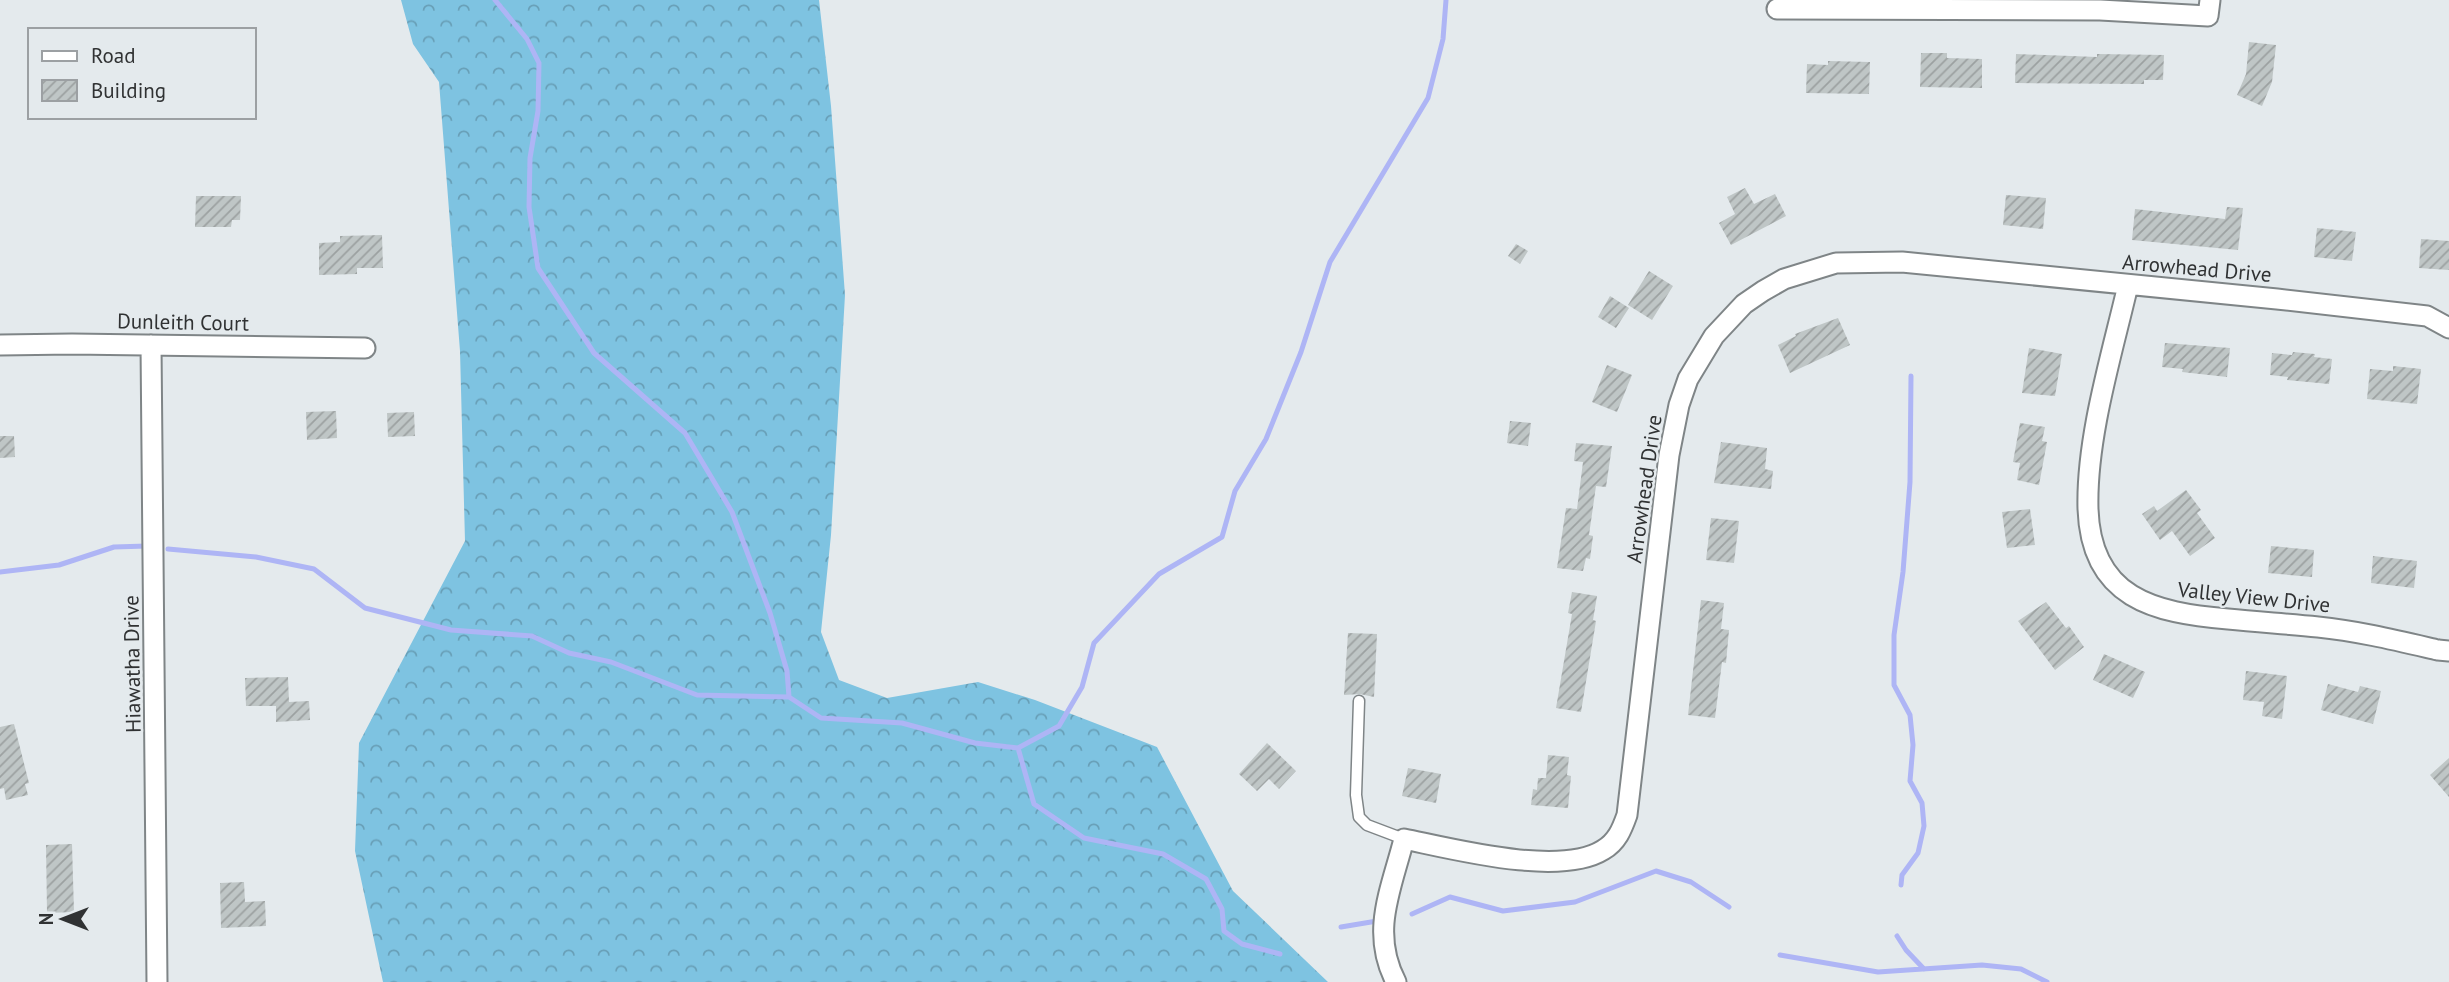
<svg xmlns="http://www.w3.org/2000/svg" width="2449" height="982" font-family="'PT Sans',sans-serif">
  <style>
    .forest { fill: url(#forest-crowns) }
    .lines { fill: none; stroke-linecap: round; stroke-linejoin: round }
    .stream { stroke: #aeb5f5; stroke-width: 5 }
    .building { fill: url(#building-hatch) }
    .lane-casing { stroke: #7f8587; stroke-width: 13 }
    .street-casing { stroke: #7f8587; stroke-width: 23 }
    .lane { stroke: #fff; stroke-width: 10 }
    .street { stroke: #fff; stroke-width: 19 }
    .labels { text-anchor: middle; dominant-baseline: central; stroke-width: 5; stroke-linejoin: round; paint-order: stroke }
    .street-label { font-size: 21px; fill: #303233; stroke: #e4eaed }
  </style>
  <defs>
    <pattern id="forest-crowns" width="20" height="18" patternUnits="userSpaceOnUse" patternTransform="scale(1.75)"><rect width="20" height="18" fill="#7ec3e1"/><path d="M2 6a3 3 0 1 1 6 0M12 15a3 3 0 1 1 6 0" fill="none" stroke="#689fb7"/></pattern>
    <pattern id="building-hatch" width="6" height="6" patternUnits="userSpaceOnUse" patternTransform="scale(1.75)"><rect width="6" height="6" fill="#bfc6c6"/><path d="M-1 1l2-2M0 6l6-6M5 7l2-2" fill="none" stroke="#9ca1a1"/></pattern>
  </defs>
  <rect width="100%" height="100%" fill="#e4eaed"/>
  <path class="forest" d="M 401,0 L 819,0 L 831,106 L 845,295 L 831,535 L 821,632 L 839,680 L 887,698 L 978,682 L 1035,700 L 1157,747 L 1233,891 L 1328,982 L 383,982 L 355,851 L 359,743 L 465,541 L 460,351 L 439,82 L 413,44 Z"/>
  <g class="lines">
    <path class="stream" d="M 495,0 L 527,39 L 539,63 L 538,111 L 530,158 L 529,207 L 538,268 L 594,353 L 685,433 L 732,512 L 770,613 L 787,671 L 789,697
      M 168,549 L 256,557 L 314,569 L 365,608 L 451,630 L 532,636 L 569,653 L 611,662 L 697,695 L 789,697 L 821,718 L 902,723 L 975,743 L 1018,748 L 1059,726 L 1082,687 L 1094,643 L 1159,574 L 1222,537 L 1235,491 L 1266,439 L 1301,352 L 1330,262 L 1428,98 L 1443,39 L 1446,0
      M 0,572 L 59,565 L 114,547 L 147,546
      M 1018,748 L 1034,804 L 1084,838 L 1163,854 L 1206,879 L 1222,909 L 1224,931 L 1242,944 L 1280,954
      M 1901,885 L 1902,875 L 1918,853 L 1924,826 L 1922,803 L 1910,781 L 1913,745 L 1910,715 L 1894,685 L 1894,635 L 1903,572 L 1910,482 L 1911,376
      M 1412,914 L 1450,897 L 1503,911 L 1575,902 L 1656,871 L 1691,882 L 1729,907
      M 1341,927 L 1377,921
      M 1897,936 L 1906,950 L 1924,969
      M 1780,955 L 1878,972 L 1982,965 L 2021,969 L 2047,982"/>
  </g>
  <path class="building" d="M 2249,42 L 2276,45 L 2272,82 L 2262,106 L 2237,95 L 2246,74 Z
    M 1921,53 L 1947,53 L 1947,58 L 1982,59 L 1982,88 L 1920,87 Z
    M 2016,54 L 2097,57 L 2097,54 L 2164,55 L 2163,80 L 2144,80 L 2144,84 L 2015,83 Z
    M 1828,61 L 1870,62 L 1869,94 L 1806,93 L 1807,64 L 1828,65 Z
    M 1745,188 L 1754,204 L 1775,194 L 1786,216 L 1731,245 L 1719,223 L 1735,214 L 1727,197 Z
    M 2006,195 L 2046,198 L 2043,229 L 2003,225 Z
    M 196,196 L 241,196 L 240,220 L 232,220 L 231,227 L 195,227 Z
    M 2227,207 L 2243,208 L 2238,250 L 2132,240 L 2135,209 L 2225,219 Z
    M 2317,228 L 2356,232 L 2352,261 L 2314,257 Z
    M 382,235 L 383,268 L 357,268 L 357,274 L 319,275 L 319,243 L 340,242 L 340,236 Z
    M 2421,239 L 2449,241 L 2449,270 L 2419,268 Z
    M 1516,244 L 1528,251 L 1520,264 L 1508,256 Z
    M 1649,271 L 1673,286 L 1652,320 L 1628,305 Z
    M 1610,296 L 1629,308 L 1616,328 L 1598,317 Z
    M 1838,318 L 1850,345 L 1790,373 L 1778,345 L 1796,336 L 1795,334 Z
    M 2165,343 L 2230,348 L 2227,377 L 2182,372 L 2183,369 L 2162,367 Z
    M 2029,348 L 2062,354 L 2055,396 L 2022,393 Z
    M 2293,352 L 2315,354 L 2314,357 L 2332,359 L 2329,384 L 2287,380 L 2288,377 L 2270,375 L 2272,353 L 2292,355 Z
    M 1607,365 L 1632,375 L 1617,412 L 1592,402 Z
    M 2393,366 L 2421,369 L 2417,404 L 2367,399 L 2370,369 L 2393,371 Z
    M 336,411 L 337,438 L 307,440 L 306,412 Z
    M 414,412 L 415,436 L 388,437 L 387,413 Z
    M 1510,421 L 1531,423 L 1528,446 L 1507,443 Z
    M 2020,423 L 2045,427 L 2042,441 L 2047,442 L 2039,485 L 2017,480 L 2020,463 L 2013,462 Z
    M 0,436 L 14,436 L 15,457 L 0,458 Z
    M 1721,442 L 1767,448 L 1765,469 L 1773,471 L 1771,489 L 1714,483 Z
    M 1576,443 L 1612,446 L 1606,487 L 1596,486 L 1589,535 L 1593,536 L 1590,559 L 1586,558 L 1583,571 L 1557,568 L 1566,508 L 1577,509 L 1583,462 L 1574,461 Z
    M 2186,490 L 2201,510 L 2197,513 L 2215,538 L 2190,556 L 2172,531 L 2160,540 L 2142,514 L 2154,506 L 2157,511 Z
    M 2030,509 L 2035,545 L 2007,548 L 2002,512 Z
    M 1711,518 L 1739,521 L 1734,563 L 1706,560 Z
    M 2271,546 L 2314,550 L 2312,577 L 2268,573 Z
    M 2373,556 L 2417,561 L 2414,588 L 2371,583 Z
    M 1572,592 L 1597,596 L 1593,620 L 1596,621 L 1581,712 L 1556,708 L 1572,614 L 1568,613 Z
    M 1701,600 L 1724,603 L 1721,629 L 1729,630 L 1726,663 L 1722,662 L 1715,718 L 1688,715 Z
    M 2046,602 L 2066,628 L 2069,626 L 2084,647 L 2055,670 L 2018,621 Z
    M 1348,633 L 1377,634 L 1374,697 L 1360,694 L 1344,695 Z
    M 2104,654 L 2145,672 L 2133,698 L 2093,680 Z
    M 2246,671 L 2287,676 L 2282,719 L 2262,716 L 2264,702 L 2243,700 Z
    M 288,677 L 289,702 L 309,701 L 310,720 L 276,722 L 276,706 L 246,706 L 245,678 Z
    M 2328,684 L 2358,692 L 2360,686 L 2381,691 L 2373,724 L 2321,710 Z
    M 14,724 L 29,783 L 25,784 L 28,795 L 6,800 L 4,788 L 0,789 L 0,727 Z
    M 1267,743 L 1296,771 L 1279,789 L 1269,779 L 1257,791 L 1239,774 Z
    M 1548,755 L 1569,757 L 1567,775 L 1571,776 L 1568,808 L 1531,805 L 1533,789 L 1537,790 L 1538,778 L 1546,778 Z
    M 2449,758 L 2449,797 L 2430,775 Z
    M 1408,768 L 1441,774 L 1436,803 L 1402,796 Z
    M 72,844 L 74,912 L 47,913 L 46,845 Z
    M 244,882 L 245,902 L 265,901 L 266,926 L 221,928 L 220,883 Z"/>
  <g class="lines">
    <defs>
      <path id="lane" d="M 1359,701 L 1356,795 L 1359,817 L 1367,825 L 1404,839"/>
      <path id="street" d="M 1777,9 L 2100,10 L 2208,16 L 2210,0
        M 2128,285 C 2112,354 2086,438 2088,509 C 2091,598 2154,613 2228,619 C 2258,622 2288,624 2318,627 C 2358,631 2399,641 2438,650 L 2449,651
        M 0,345 L 72,344 L 365,348
        M 151,345 L 157,982
        M 1396,982 C 1370,932 1391,890 1404,839 C 1453,849 1560,877 1603,850 C 1617,842 1622,829 1627,815 L 1669,455 L 1679,405 L 1688,379 L 1714,336 L 1744,304 L 1763,291 L 1784,279 L 1836,263 L 1902,262 L 2277,299 L 2427,316 L 2449,328"/>
    </defs>
    <use href="#lane" class="lane-casing"/>
    <use href="#street" class="street-casing"/>
    <use href="#lane" class="lane"/>
    <use href="#street" class="street"/>
  </g>
  <g class="labels">
    <g class="street-label">
      <text transform="translate(2197 268) rotate(5)">Arrowhead Drive</text>
      <text transform="translate(183 322) rotate(1)">Dunleith Court</text>
      <text transform="translate(1644 489) rotate(-82)">Arrowhead Drive</text>
      <text transform="translate(2254 597) rotate(6)">Valley View Drive</text>
      <text transform="translate(132 664) rotate(-91)">Hiawatha Drive</text>
    </g>
  </g>
  <rect x="28" y="28" width="228" height="91" fill="#e4eaed" stroke="#9ca0a3" stroke-width="2"/>
  <rect x="42" y="51" width="35" height="10" fill="#ffffff" stroke="#9ca0a3" stroke-width="2"/>
  <text x="91" y="63" font-size="21" fill="#303233">Road</text>
  <rect x="42" y="80" width="35" height="21" fill="url(#building-hatch)" stroke="#9ca0a3" stroke-width="2"/>
  <text x="91" y="98" font-size="21" fill="#303233">Building</text>
  <g transform="translate(63 919) rotate(270)" stroke="#e4eaed" stroke-width="5" paint-order="stroke">
  <path d="M0-5L12 26L0 18L-12 26Z" fill="#303233"/>
  <text y="-10" font-size="19" font-weight="bold" text-anchor="middle" fill="#303233">N</text>
  </g>
</svg>
